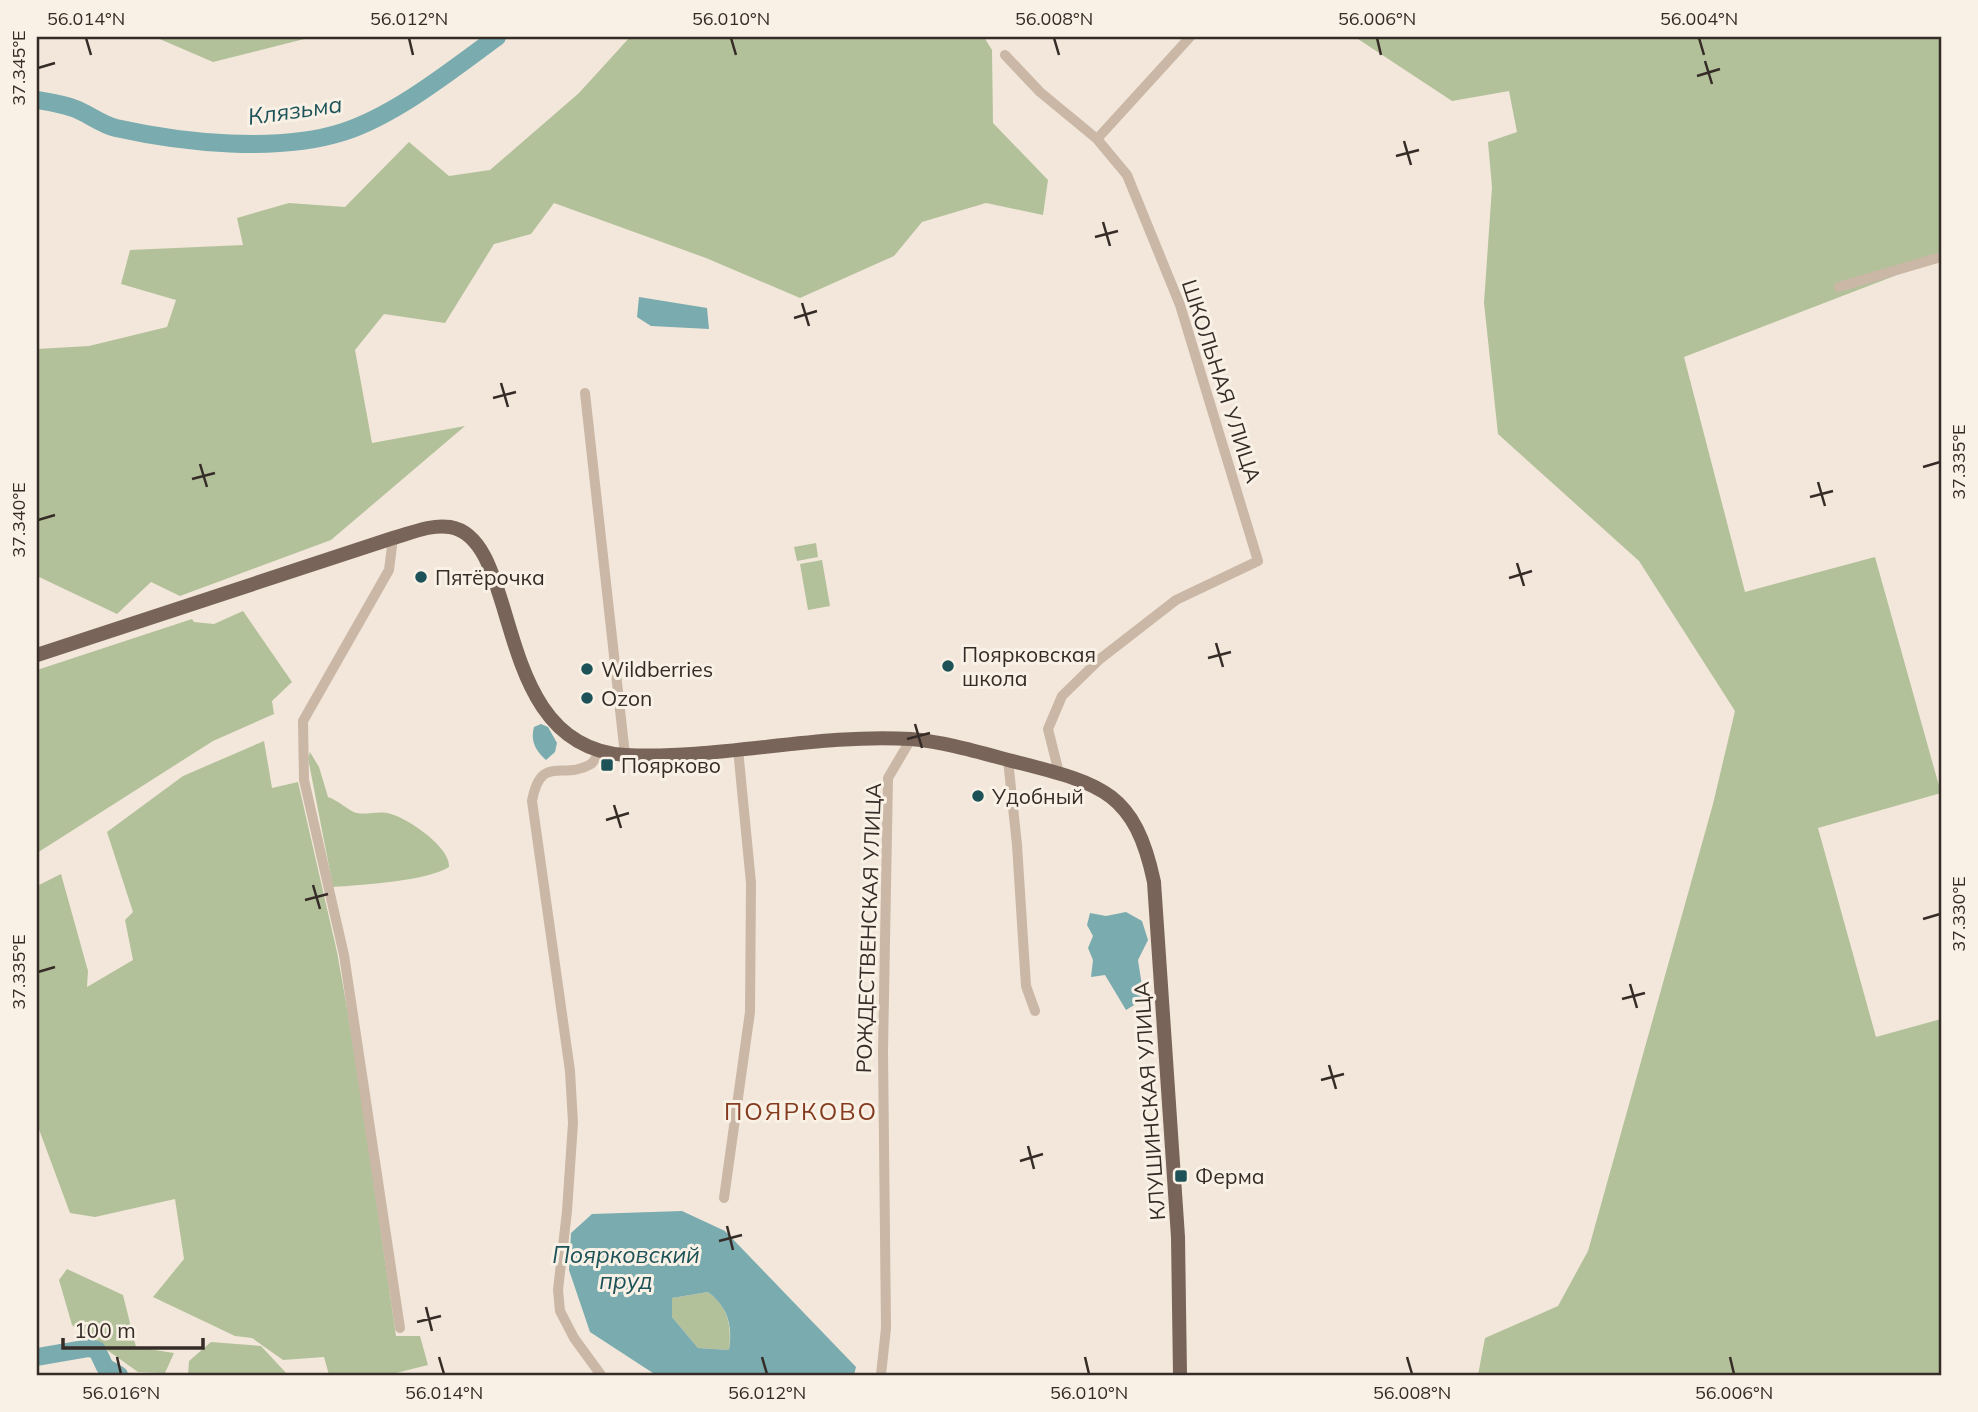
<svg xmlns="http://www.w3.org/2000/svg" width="1978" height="1412" font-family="Mulish,sans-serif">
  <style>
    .green { fill: #b3c19a }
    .water { fill: #79abaf; fill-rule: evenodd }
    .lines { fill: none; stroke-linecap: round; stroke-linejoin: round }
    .river { stroke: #79abaf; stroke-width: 18 }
    .minor { stroke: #cab7a6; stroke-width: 10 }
    .major { stroke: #786458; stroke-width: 14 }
    .ticks { fill: none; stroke: #362c27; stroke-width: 2.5 }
    .poi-dot { fill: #1c5258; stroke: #f9f1e6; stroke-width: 2.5 }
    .labels { text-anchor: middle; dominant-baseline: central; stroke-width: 6; stroke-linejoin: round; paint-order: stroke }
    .street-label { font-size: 21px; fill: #362c27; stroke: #f9f1e6 }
    .poi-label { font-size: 21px; fill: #362c27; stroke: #f9f1e6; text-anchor: start }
    .water-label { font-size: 23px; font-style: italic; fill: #1c5258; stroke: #f9f1e6 }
    .quarter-label { font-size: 24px; letter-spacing: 2px; fill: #853b1f; stroke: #f9f1e6 }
    .neatline { fill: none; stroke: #362c27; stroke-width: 2.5 }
    .ticks-label { font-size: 18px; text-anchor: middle; fill: #362c27 }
  </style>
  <rect width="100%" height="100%" fill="#f2e7da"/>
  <path class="green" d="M 155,37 L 312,37 L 213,62 Z
    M 630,37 L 984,37 L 992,50 L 993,123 L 1048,180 L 1043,215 L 986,203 L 922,222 L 894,256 L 800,298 L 706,258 L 554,203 L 531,234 L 494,244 L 445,323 L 384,314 L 355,350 L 372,443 L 465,426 L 331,540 L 180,596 L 151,582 L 117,614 L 37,576 L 37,349 L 89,346 L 167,327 L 176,300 L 121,284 L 130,250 L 243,245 L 237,218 L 289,203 L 345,207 L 409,142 L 449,176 L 490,170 L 579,93 Z
    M 1355,37 L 1941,37 L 1941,258 L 1684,357 L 1745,592 L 1875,557 L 1941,793 L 1818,828 L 1876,1037 L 1941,1019 L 1941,1375 L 1478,1375 L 1485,1338 L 1558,1306 L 1588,1251 L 1713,804 L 1735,711 L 1639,561 L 1498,434 L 1484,303 L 1492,187 L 1488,142 L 1517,132 L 1509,91 L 1452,101 Z
    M 816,543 L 818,557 L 797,561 L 794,547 Z
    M 822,560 L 830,606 L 808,610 L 800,564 Z
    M 243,611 L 292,682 L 272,701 L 274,714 L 213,741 L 37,853 L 37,670 L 192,619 L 194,622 L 214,624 Z
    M 264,741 L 272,788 L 298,782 L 337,952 L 354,1047 L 396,1336 L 420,1336 L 428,1365 L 388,1375 L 329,1375 L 324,1357 L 283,1360 L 252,1338 L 235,1336 L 153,1297 L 184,1259 L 175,1199 L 95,1217 L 70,1213 L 37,1124 L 37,886 L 61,874 L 88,971 L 87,987 L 133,960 L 125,920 L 133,912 L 107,832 L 183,776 Z
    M 310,752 L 319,767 L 328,797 C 338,800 350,812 357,813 C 368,815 379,810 391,814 C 409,819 451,848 449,867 C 428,881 361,885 333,887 L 308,758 Z
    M 67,1269 L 123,1295 L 136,1347 L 174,1353 L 165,1373 L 138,1372 L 72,1325 L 59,1280 Z
    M 708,1292 C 728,1307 732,1325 729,1350 L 698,1348 L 672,1317 L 672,1298 Z
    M 211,1342 L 261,1346 L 288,1375 L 188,1375 L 189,1361 Z"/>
  <path class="water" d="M 639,297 L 707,308 L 709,329 L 651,326 L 637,317 Z
    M 541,724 L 548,727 L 557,743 L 555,752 L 546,760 C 536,751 530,741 534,727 Z
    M 1126,912 L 1142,921 L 1148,940 L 1138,960 L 1144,999 L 1126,1010 L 1105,975 L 1091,977 L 1093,960 L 1088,948 L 1093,936 L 1087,925 L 1090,913 L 1106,916 Z
    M 682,1211 L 725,1231 L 856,1367 L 854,1375 L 656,1375 L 590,1332 L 569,1270 L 571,1233 L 592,1214 ZM 708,1292 C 728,1307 733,1326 729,1350 L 698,1348 L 672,1317 L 672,1298 Z"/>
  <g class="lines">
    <path class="river" d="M 37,100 C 49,102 62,104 73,108 C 88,113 100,124 116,128 C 183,143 278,153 343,132 C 396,115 453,69 497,37
      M 37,1357 L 89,1348 L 97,1350 L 105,1367 L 119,1375"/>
    <path class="minor" d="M 1005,55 L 1040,92 L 1097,139 L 1127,175 L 1180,305 L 1258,561 L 1176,600 L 1100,659 L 1062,696 L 1048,729 L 1059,773
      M 1097,139 L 1190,37
      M 1839,287 L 1941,257
      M 585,393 L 625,755
      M 393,538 L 389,570 L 303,721 L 304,780 L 344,955 L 400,1328
      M 601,751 C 598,754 594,762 591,764 C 563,781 541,753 532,801 L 570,1071 L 573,1123 L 567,1211 L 558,1290 L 560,1311 L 574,1338 L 601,1375
      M 1008,760 L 1017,845 L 1026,986 L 1035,1011
      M 724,1198 L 750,1012 L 751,883 L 738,749
      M 881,1375 L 886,1328 L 883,1051 L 888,778 L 911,739"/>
    <path class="major" d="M 37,655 L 393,538 C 411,533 431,524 450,527 C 524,539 488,746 625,755 C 720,760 816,733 911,739 C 947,742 985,754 1020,763 C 1102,784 1135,792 1154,882 L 1178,1237 L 1180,1375"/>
  </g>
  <path class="ticks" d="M 86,38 L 91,55M 409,38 L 413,55M 731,38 L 736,55M 1054,38 L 1059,55M 1377,38 L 1381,55M 1699,38 L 1704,55M 1705,61 L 1712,84M 38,68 L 55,63M 1697,76 L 1720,69M 1404,141 L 1411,165M 1396,156 L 1419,150M 1103,222 L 1110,246M 1095,237 L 1118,231M 802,303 L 809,326M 794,318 L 817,311M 501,383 L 508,407M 493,398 L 516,392M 200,464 L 207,487M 1923,467 L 1940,462M 192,479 L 215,473M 1818,482 L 1825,506M 1810,497 L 1833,491M 38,520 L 55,515M 1517,563 L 1524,586M 1509,578 L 1532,571M 1216,643 L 1223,667M 1208,658 L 1231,652M 915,724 L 922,748M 907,739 L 930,733M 614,805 L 621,828M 606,820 L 629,813M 313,885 L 320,909M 305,900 L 328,894M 1923,919 L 1940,914M 38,972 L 55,967M 1630,984 L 1637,1008M 1622,999 L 1645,993M 1329,1065 L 1336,1089M 1321,1080 L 1344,1074M 1028,1146 L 1034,1169M 1020,1161 L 1043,1154M 727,1226 L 733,1250M 719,1241 L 742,1235M 426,1307 L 432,1331M 417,1322 L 441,1316M 117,1357 L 121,1374M 439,1357 L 444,1374M 762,1357 L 767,1374M 1085,1357 L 1089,1374M 1407,1357 L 1412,1374M 1730,1357 L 1734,1374"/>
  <g class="poi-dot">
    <circle cx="421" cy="577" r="7"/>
    <circle cx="948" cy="666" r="7"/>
    <circle cx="587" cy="669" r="7"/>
    <circle cx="587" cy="698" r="7"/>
    <rect x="600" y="758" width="14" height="14" rx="3.5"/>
    <circle cx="978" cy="796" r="7"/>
    <rect x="1174" y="1169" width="14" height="14" rx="3.5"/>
  </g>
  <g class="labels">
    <g class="street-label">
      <text transform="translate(1222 381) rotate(72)">ШКОЛЬНАЯ УЛИЦА</text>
      <text transform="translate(868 928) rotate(-88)">РОЖДЕСТВЕНСКАЯ УЛИЦА</text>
      <text transform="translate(1149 1101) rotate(-94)">КЛУШИНСКАЯ УЛИЦА</text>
    </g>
    <g class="poi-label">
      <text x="435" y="577">Пятёрочка</text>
      <text x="962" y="654">Поярковская<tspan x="962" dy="24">школа</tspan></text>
      <text x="601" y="669">Wildberries</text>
      <text x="601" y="698">Ozon</text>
      <text x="621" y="765">Поярково</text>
      <text x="992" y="796">Удобный</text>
      <text x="1195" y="1176">Ферма</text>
    </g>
    <g class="water-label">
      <text transform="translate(295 110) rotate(-8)">Клязьма</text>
      <text x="626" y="1254">Поярковский<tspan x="626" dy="26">пруд</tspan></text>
    </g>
    <g class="quarter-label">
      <text x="801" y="1111">ПОЯРКОВО</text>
    </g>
  </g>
  <rect width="1978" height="1412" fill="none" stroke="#f9f1e6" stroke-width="77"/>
  <path d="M63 1338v10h140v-10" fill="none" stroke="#362c27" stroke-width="3.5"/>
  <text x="74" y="1338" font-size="21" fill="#362c27" stroke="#f9f1e6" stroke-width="5" paint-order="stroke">100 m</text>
  <rect x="38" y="38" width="1902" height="1336" class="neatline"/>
  <g class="ticks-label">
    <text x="86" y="25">56.014°N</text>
    <text x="409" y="25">56.012°N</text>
    <text x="731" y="25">56.010°N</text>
    <text x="1054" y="25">56.008°N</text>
    <text x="1377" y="25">56.006°N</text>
    <text x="1699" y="25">56.004°N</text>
    <text transform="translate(19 68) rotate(-90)" y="6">37.345°E</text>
    <text transform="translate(1959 462) rotate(-90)" y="6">37.335°E</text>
    <text transform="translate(19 520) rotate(-90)" y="6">37.340°E</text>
    <text transform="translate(1959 914) rotate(-90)" y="6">37.330°E</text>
    <text transform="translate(19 972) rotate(-90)" y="6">37.335°E</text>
    <text x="121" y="1399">56.016°N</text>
    <text x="444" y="1399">56.014°N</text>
    <text x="767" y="1399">56.012°N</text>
    <text x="1089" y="1399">56.010°N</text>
    <text x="1412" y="1399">56.008°N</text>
    <text x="1734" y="1399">56.006°N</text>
  </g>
</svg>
